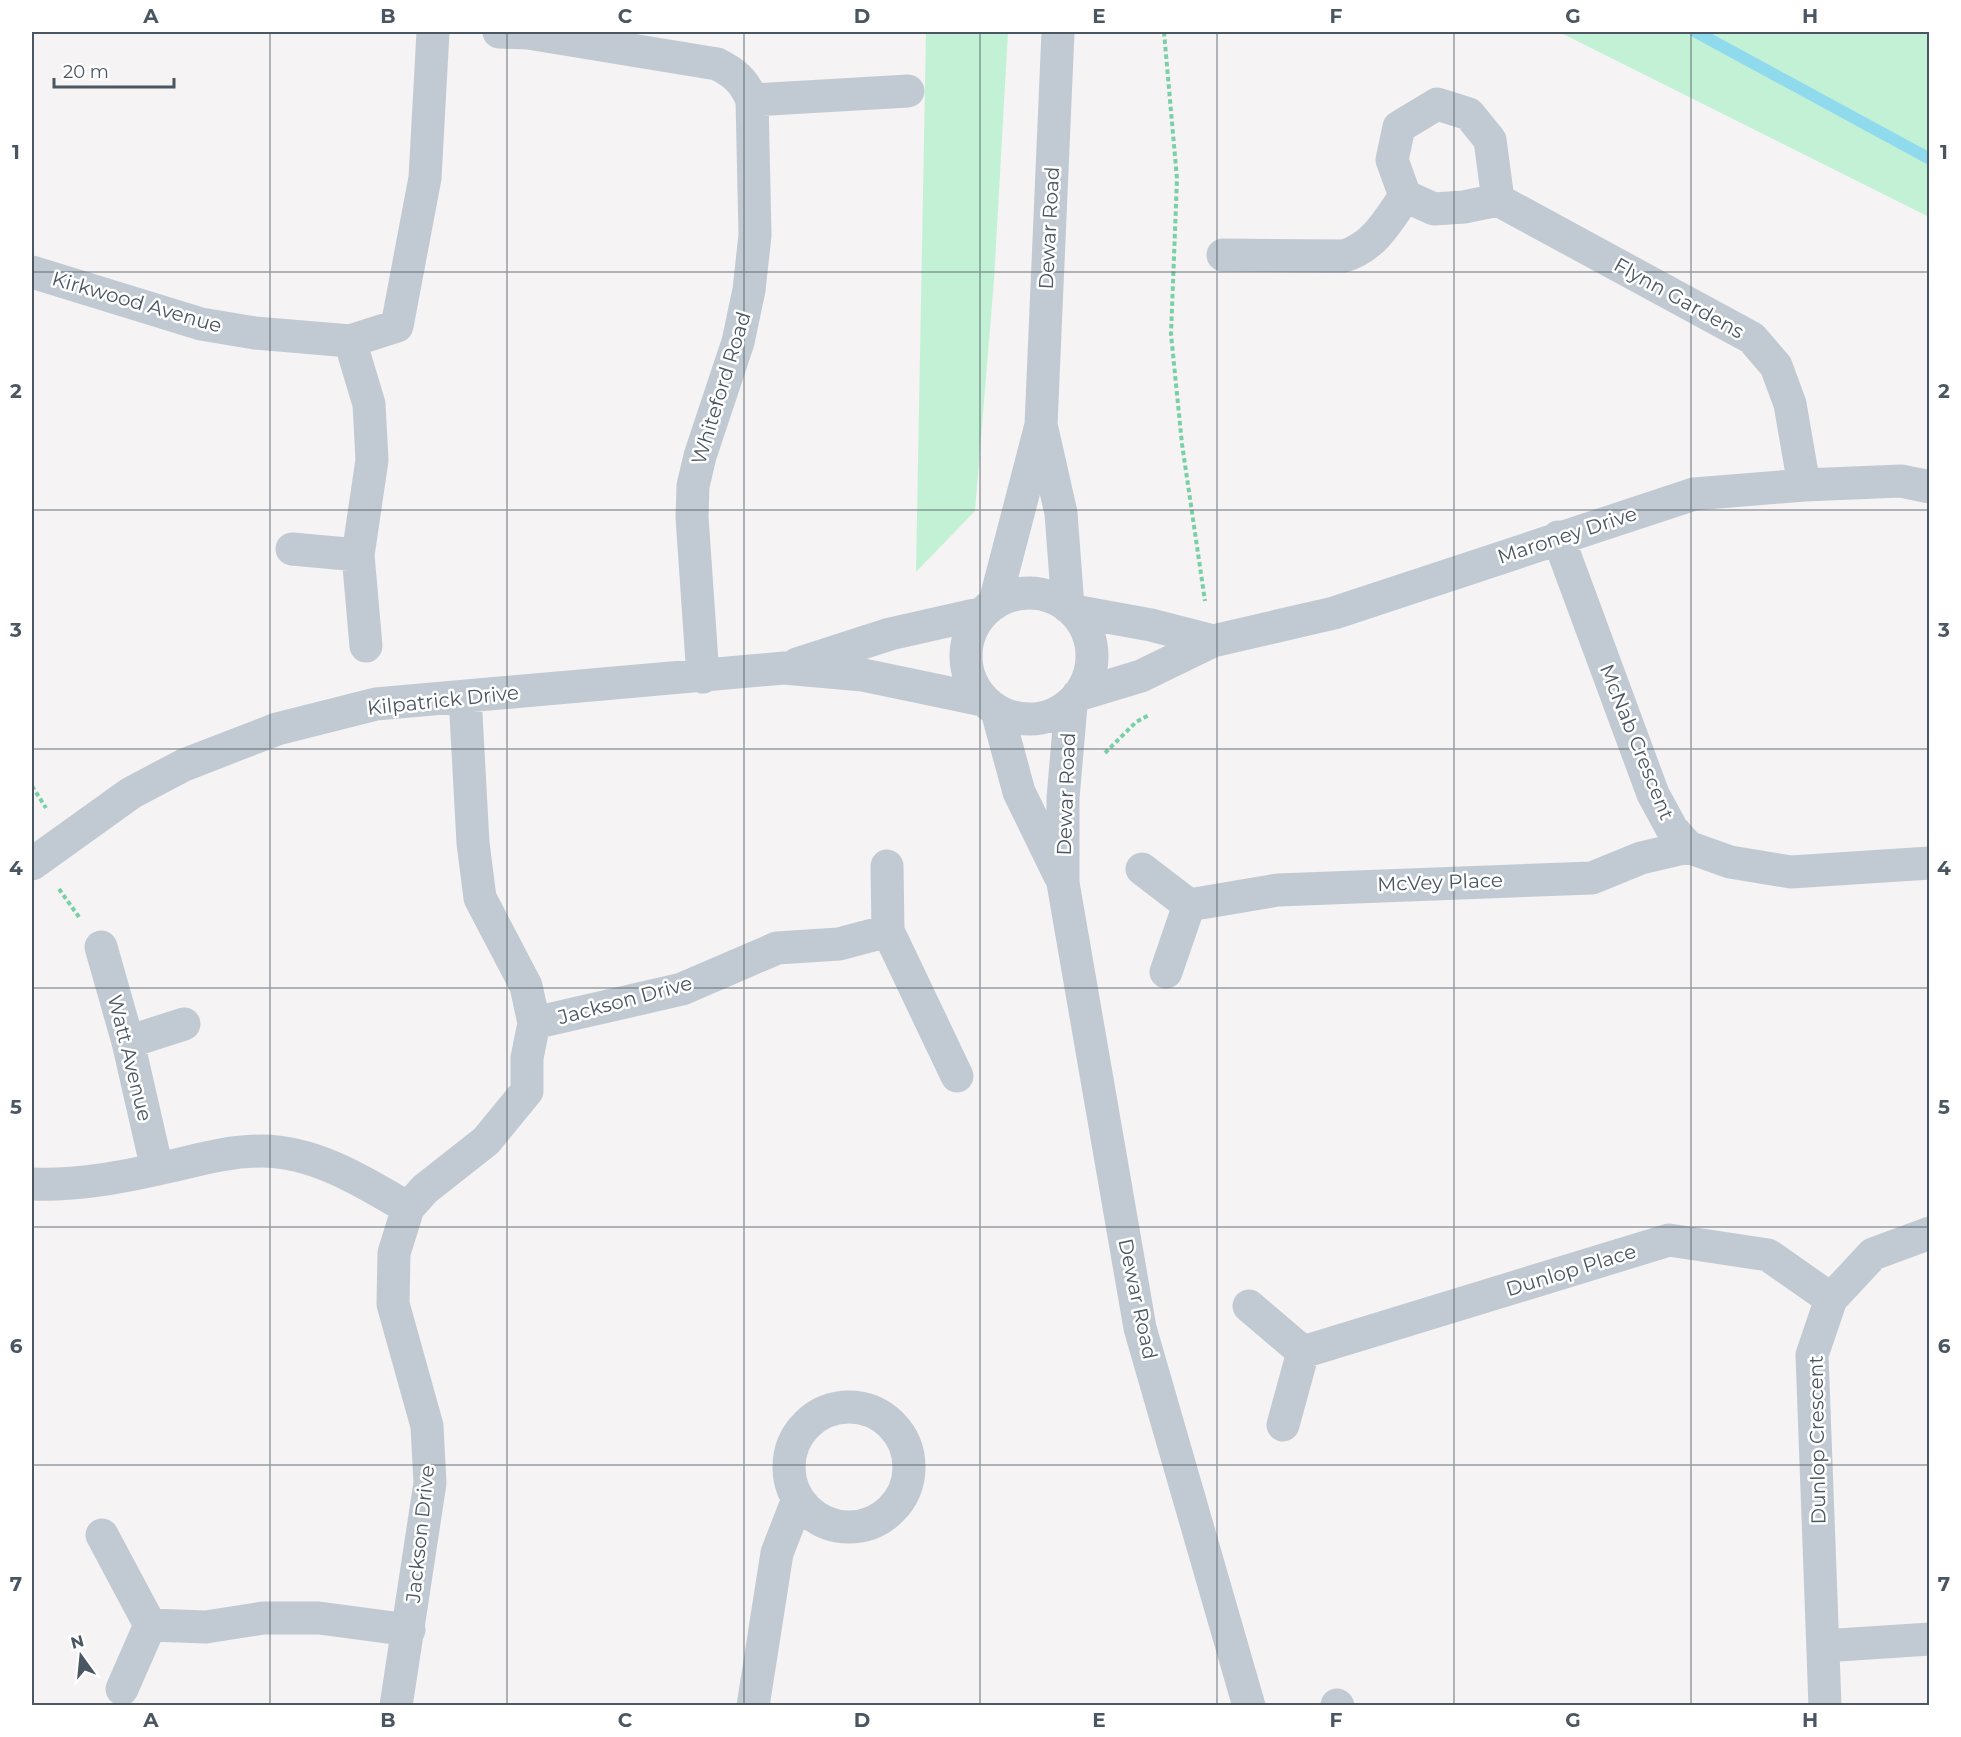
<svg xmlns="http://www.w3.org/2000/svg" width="1961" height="1737" font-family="Montserrat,sans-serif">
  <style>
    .green { fill: #c3f1d5 }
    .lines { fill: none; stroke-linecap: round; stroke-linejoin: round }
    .stream { stroke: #90daee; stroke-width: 12 }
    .path { stroke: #7ad0a6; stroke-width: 4; stroke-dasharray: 4.5 3; stroke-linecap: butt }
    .minor { stroke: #c1cad2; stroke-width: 33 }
    .grid { fill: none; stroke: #4a5661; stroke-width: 1.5; stroke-opacity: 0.55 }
    .labels { text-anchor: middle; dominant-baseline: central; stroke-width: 5; stroke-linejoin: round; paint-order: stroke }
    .street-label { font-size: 20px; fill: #4a5661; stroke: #fff }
    .neatline { fill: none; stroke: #4a5661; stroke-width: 2 }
    .grid-label { font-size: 20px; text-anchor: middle; font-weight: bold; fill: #4a5661 }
  </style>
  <rect width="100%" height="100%" fill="#f5f3f3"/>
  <path class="green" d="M 926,32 L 1008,32 L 994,280 L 975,511 L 916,572 Z
    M 1559,32 L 1929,32 L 1929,217 Z"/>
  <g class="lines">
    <path class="stream" d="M 1696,32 L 1930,159"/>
    <path class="path" d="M 1164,32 L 1177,179 L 1171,334 L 1182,444 L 1205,601
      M 1105,753 L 1136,722 L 1149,715
      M 32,786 L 46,808
      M 59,889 L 79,917"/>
    <path class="minor" d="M 499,32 L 528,33 L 717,64 C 735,73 744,81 752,100 L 755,235 L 749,290 L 738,342 L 700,456 L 693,486 L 692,517 L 703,677
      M 752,100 L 908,91
      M 1498,200 L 1464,207 L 1434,209 L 1405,196 L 1392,160 L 1399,127 L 1437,104 L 1469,114 L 1490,140 L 1498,200 L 1752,338 L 1776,366 L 1790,404 L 1804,485
      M 1223,255 L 1344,256 C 1374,247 1388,221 1405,196
      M 32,272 L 201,324 L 255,333 L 350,341 L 397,326 L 425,178 L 433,32
      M 350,341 L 369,404 L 372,460 L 358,555 L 366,646
      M 1042,429 L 1061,513 L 1068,607
      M 1558,537 L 1653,794 L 1672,829 L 1688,847 L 1730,862 L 1791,872 L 1930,863
      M 292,549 L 358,555
      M966 656a63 63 0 1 1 126 0a63 63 0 1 1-126 0Z
      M 995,602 L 1041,425 L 1058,32
      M 1074,611 L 1151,625 L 1213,641
      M 797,664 L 890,634 L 983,613
      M 1078,695 L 1141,676 L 1213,641 L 1334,613 L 1694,494 L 1804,485 L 1901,481 L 1930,487
      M 1071,705 L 1063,798 L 1063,883 L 1140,1328 L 1249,1706
      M 997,711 L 1019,792 L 1060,876
      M 32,864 L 131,793 L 184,765 L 277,729 L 376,704 L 784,668 L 863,675 L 983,700
      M 887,866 L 888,931
      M 1142,869 L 1189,905
      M 101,947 L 128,1042 L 157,1169
      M 1166,972 L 1189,905 L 1278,890 L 1592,878 L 1641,858 L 1688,847
      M 534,1023 L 682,989 L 777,948 L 839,944 L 888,931 L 957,1076
      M 128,1042 L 184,1024
      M 32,1184 C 77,1186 123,1177 167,1167 C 198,1160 228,1151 261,1151 C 314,1151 363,1181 408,1208
      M 1249,1306 L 1303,1352 L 1283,1425
      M 1303,1352 L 1669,1240 L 1768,1255 L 1831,1299
      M789 1467a60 60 0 1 1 120 0a60 60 0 1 1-120 0Z
      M 102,1535 L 150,1625 L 206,1627 L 263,1618 L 319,1618 L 409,1630
      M 1823,1646 L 1930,1639
      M 122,1689 L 150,1625
      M 1337,1705 L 1338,1706
      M 396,1706 L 430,1483 L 427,1426 L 393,1304 L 394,1253 L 408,1208 L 425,1189 L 486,1141 L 527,1091 L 527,1058 L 534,1023 L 526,986 L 480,898 L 473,843 L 465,696
      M 753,1706 L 777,1553 L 798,1499
      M 1825,1706 L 1812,1355 L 1831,1299 L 1873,1254 L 1930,1233"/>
  </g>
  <path class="grid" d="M 270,32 L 270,1706M 507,32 L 507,1706M 744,32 L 744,1706M 980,32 L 980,1706M 1217,32 L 1217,1706M 1454,32 L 1454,1706M 1691,32 L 1691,1706M 32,272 L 1930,272M 32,510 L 1930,510M 32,749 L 1930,749M 32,988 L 1930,988M 32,1227 L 1930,1227M 32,1465 L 1930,1465"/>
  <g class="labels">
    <g class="street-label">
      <text transform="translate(1049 228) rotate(-87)">Dewar Road</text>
      <text transform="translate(1679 298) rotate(29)">Flynn Gardens</text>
      <text transform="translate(137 302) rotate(16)">Kirkwood Avenue</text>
      <text transform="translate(721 388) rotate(-73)">Whiteford Road</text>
      <text transform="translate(1567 535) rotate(-18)">Maroney Drive</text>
      <text transform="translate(443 700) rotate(-6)">Kilpatrick Drive</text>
      <text transform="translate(1637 742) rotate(68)">McNab Crescent</text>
      <text transform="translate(1066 794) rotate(-88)">Dewar Road</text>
      <text transform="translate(1440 882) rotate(-2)">McVey Place</text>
      <text transform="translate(625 1000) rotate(-15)">Jackson Drive</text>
      <text transform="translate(130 1058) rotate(76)">Watt Avenue</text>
      <text transform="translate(1571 1270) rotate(-17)">Dunlop Place</text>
      <text transform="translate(1138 1299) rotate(78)">Dewar Road</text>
      <text transform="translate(1817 1440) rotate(-91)">Dunlop Crescent</text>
      <text transform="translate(420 1534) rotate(-84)">Jackson Drive</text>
    </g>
  </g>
  <rect width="1961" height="1737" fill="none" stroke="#ffffff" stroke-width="66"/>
  <g transform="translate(81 1656) rotate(345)" stroke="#ffffff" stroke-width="4.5" paint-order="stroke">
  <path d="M0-4.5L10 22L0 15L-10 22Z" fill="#4a5661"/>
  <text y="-9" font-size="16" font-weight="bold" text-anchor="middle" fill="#4a5661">N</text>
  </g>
  <path d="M54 78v9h120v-9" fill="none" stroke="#4a5661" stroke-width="3"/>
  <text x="63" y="78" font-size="18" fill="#4a5661" stroke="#ffffff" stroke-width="4.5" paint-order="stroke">20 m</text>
  <rect x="33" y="33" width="1895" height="1671" class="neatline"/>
  <g class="grid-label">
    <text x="151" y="23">A</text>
    <text x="388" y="23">B</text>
    <text x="625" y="23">C</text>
    <text x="862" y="23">D</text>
    <text x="1099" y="23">E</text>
    <text x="1336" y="23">F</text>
    <text x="1573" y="23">G</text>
    <text x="1810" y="23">H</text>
    <text x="16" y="159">1</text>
    <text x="1944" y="159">1</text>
    <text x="16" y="398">2</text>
    <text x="1944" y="398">2</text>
    <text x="16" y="637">3</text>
    <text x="1944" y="637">3</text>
    <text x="16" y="875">4</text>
    <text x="1944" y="875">4</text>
    <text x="16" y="1114">5</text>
    <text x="1944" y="1114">5</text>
    <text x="16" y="1353">6</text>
    <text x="1944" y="1353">6</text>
    <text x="16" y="1591">7</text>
    <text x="1944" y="1591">7</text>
    <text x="151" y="1727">A</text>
    <text x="388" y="1727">B</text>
    <text x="625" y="1727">C</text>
    <text x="862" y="1727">D</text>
    <text x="1099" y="1727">E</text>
    <text x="1336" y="1727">F</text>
    <text x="1573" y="1727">G</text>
    <text x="1810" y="1727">H</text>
  </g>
</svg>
